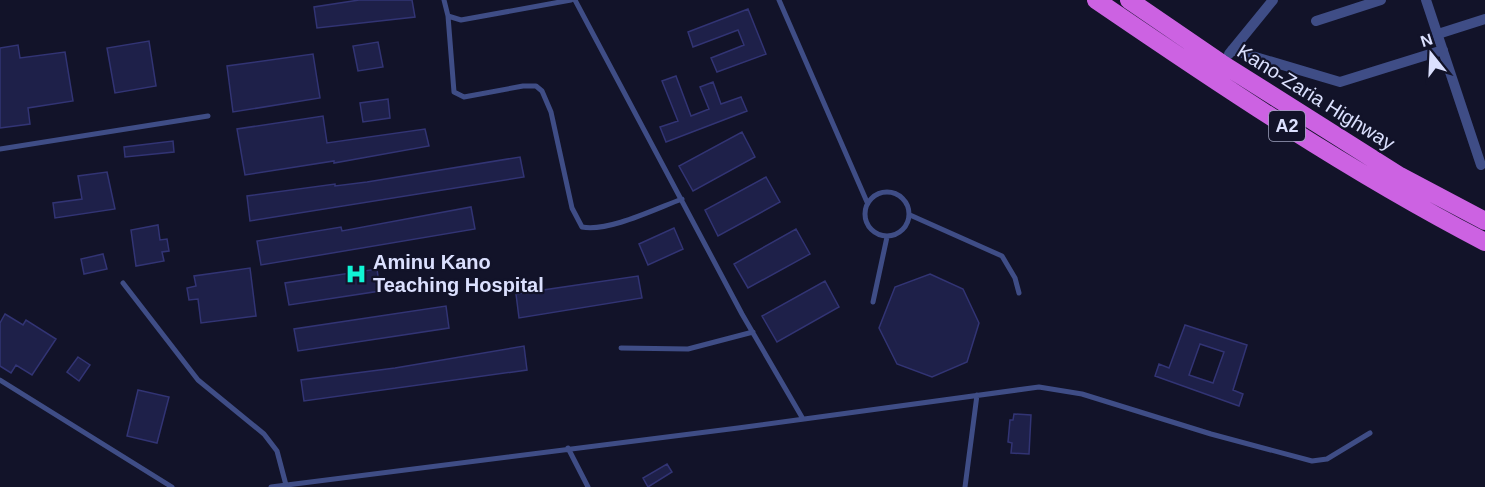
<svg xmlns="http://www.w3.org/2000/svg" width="1485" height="487" font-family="Helvetica,sans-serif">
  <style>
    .building { fill: #1e2049; stroke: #323474; stroke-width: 1.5; fill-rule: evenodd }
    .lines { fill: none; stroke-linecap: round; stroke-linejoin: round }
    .service { stroke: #3f4d86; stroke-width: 5 }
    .minor { stroke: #3f4d86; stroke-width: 10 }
    .trunk { stroke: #cc62e2; stroke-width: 18 }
    .labels { text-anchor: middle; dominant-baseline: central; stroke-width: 4.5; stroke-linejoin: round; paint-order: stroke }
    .shield { fill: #121329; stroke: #9fa2be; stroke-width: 1.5 }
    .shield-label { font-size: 18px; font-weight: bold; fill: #dbe0fe }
    .street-label { font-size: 20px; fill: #dbe0fe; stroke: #121329 }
    .poi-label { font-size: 20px; font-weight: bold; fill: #dbe0fe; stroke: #121329; text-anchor: start }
  </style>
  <rect width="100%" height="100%" fill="#121329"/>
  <path class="building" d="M 359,0 L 412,0 L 415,17 L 317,28 L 314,7 Z
    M 748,9 L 766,54 L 717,72 L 711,58 L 744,45 L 738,30 L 693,47 L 688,32 Z
    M 149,41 L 156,86 L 115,93 L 107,48 Z
    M 378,42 L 383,67 L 358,71 L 353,46 Z
    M 18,45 L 20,58 L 65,52 L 73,101 L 28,108 L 30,124 L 0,128 L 0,48 Z
    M 313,54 L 320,98 L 233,112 L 227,66 Z
    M 676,76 L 691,116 L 709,109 L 700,87 L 713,82 L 721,104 L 741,97 L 747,111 L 666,142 L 660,127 L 678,121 L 662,81 Z
    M 388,99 L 390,118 L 363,122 L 360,103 Z
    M 323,116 L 327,143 L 425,129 L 429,146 L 334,163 L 334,161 L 245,175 L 237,129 Z
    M 742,132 L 755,157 L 693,191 L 679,166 Z
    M 173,141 L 174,152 L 125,157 L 124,147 Z
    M 520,157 L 524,177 L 250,221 L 247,196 L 335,184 L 335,186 L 367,182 Z
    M 107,172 L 115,209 L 55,218 L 53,203 L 82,199 L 78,176 Z
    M 766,177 L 780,202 L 718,236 L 705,210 Z
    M 471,207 L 475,229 L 261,265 L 257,241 L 341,227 L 342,231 Z
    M 158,225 L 160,240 L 167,239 L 169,251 L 162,252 L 164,261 L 136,266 L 131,230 Z
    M 674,228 L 683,249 L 648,265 L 639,244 Z
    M 796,229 L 810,254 L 748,288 L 734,264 Z
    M 103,254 L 107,269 L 84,274 L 81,259 Z
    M 250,268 L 256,316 L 201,323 L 198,299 L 189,300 L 187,288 L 196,286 L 194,276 Z
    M 377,269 L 380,291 L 289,305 L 285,283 Z
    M 930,274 L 963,289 L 979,323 L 967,362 L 932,377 L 897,364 L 879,328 L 895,287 Z
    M 638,276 L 642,298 L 519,318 L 516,294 Z
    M 825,281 L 839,307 L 777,342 L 762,316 Z
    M 446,306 L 449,328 L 298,351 L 294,329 Z
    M 5,314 L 23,325 L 26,320 L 56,339 L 32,375 L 16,365 L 11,373 L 0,366 L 0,323 Z
    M 1185,325 L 1247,345 L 1233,390 L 1243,394 L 1239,406 L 1155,376 L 1159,364 L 1169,368 ZM 1200,344 L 1224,352 L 1213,383 L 1189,375 Z
    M 524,346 L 527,370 L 304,401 L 301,380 L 395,368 Z
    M 78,357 L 90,365 L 79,381 L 67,372 Z
    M 138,390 L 169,397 L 157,443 L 127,436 Z
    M 1014,414 L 1031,415 L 1029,454 L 1011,453 L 1012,443 L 1008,442 L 1010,420 L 1013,420 Z
    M 667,464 L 672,472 L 648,487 L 643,478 Z"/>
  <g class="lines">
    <path class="service" d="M 444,0 L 448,16 L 461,20 L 571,0
      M 575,0 L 742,314 L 803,419
      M 779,0 L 867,202
      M 448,16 L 454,92 L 464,97 L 523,86 L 536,86 L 542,91 L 551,112 L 572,208 L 582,227 C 609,232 655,209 682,199
      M 0,149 L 208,116
      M865 214a22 22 0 1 1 44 0a22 22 0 1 1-44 0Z
      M 910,215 L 1002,256 L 1015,278 L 1019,293
      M 123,283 L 198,380 L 264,434 L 277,451 L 286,485
      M 873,302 L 887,237
      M 621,348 L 688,349 L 753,332
      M 0,380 L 172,487
      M 568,448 L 588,487
      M 271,487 L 738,428 L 1039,387 L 1082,394 L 1211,434 L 1312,461 L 1327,459 L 1370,433
      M 965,487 L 977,395"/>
    <path class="minor" d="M 1426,0 L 1481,165
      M 1316,21 L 1381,0
      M 1438,34 L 1485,19
      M 1232,50 L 1340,82 L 1443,50
      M 1229,54 L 1273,0"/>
    <path class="trunk" d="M 1096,0 C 1222,86 1350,172 1485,242
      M 1129,0 L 1221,63 L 1400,176 L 1485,221"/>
  </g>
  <defs>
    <symbol id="hospital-bare" viewBox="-9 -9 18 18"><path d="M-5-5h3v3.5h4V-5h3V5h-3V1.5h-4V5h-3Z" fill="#10f5d5" stroke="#121329" stroke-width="2.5" paint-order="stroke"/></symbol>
  </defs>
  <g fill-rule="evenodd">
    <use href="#hospital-bare" x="341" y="259" width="30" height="30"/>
  </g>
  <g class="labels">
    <rect class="shield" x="1269" y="111" width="36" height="30" rx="4.5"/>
    <g class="shield-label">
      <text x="1287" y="126">A2</text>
    </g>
    <g class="street-label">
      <text transform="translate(1316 97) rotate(32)">Kano-Zaria Highway</text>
    </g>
    <g class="poi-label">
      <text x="373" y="262">Aminu Kano<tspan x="373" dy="23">Teaching Hospital</tspan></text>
    </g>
  </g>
  <g transform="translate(1431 54) rotate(342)" stroke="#121329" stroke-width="4.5" paint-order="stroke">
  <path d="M0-4.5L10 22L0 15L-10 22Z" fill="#dbe0fe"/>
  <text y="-9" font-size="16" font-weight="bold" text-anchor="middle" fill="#dbe0fe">N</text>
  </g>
</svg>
